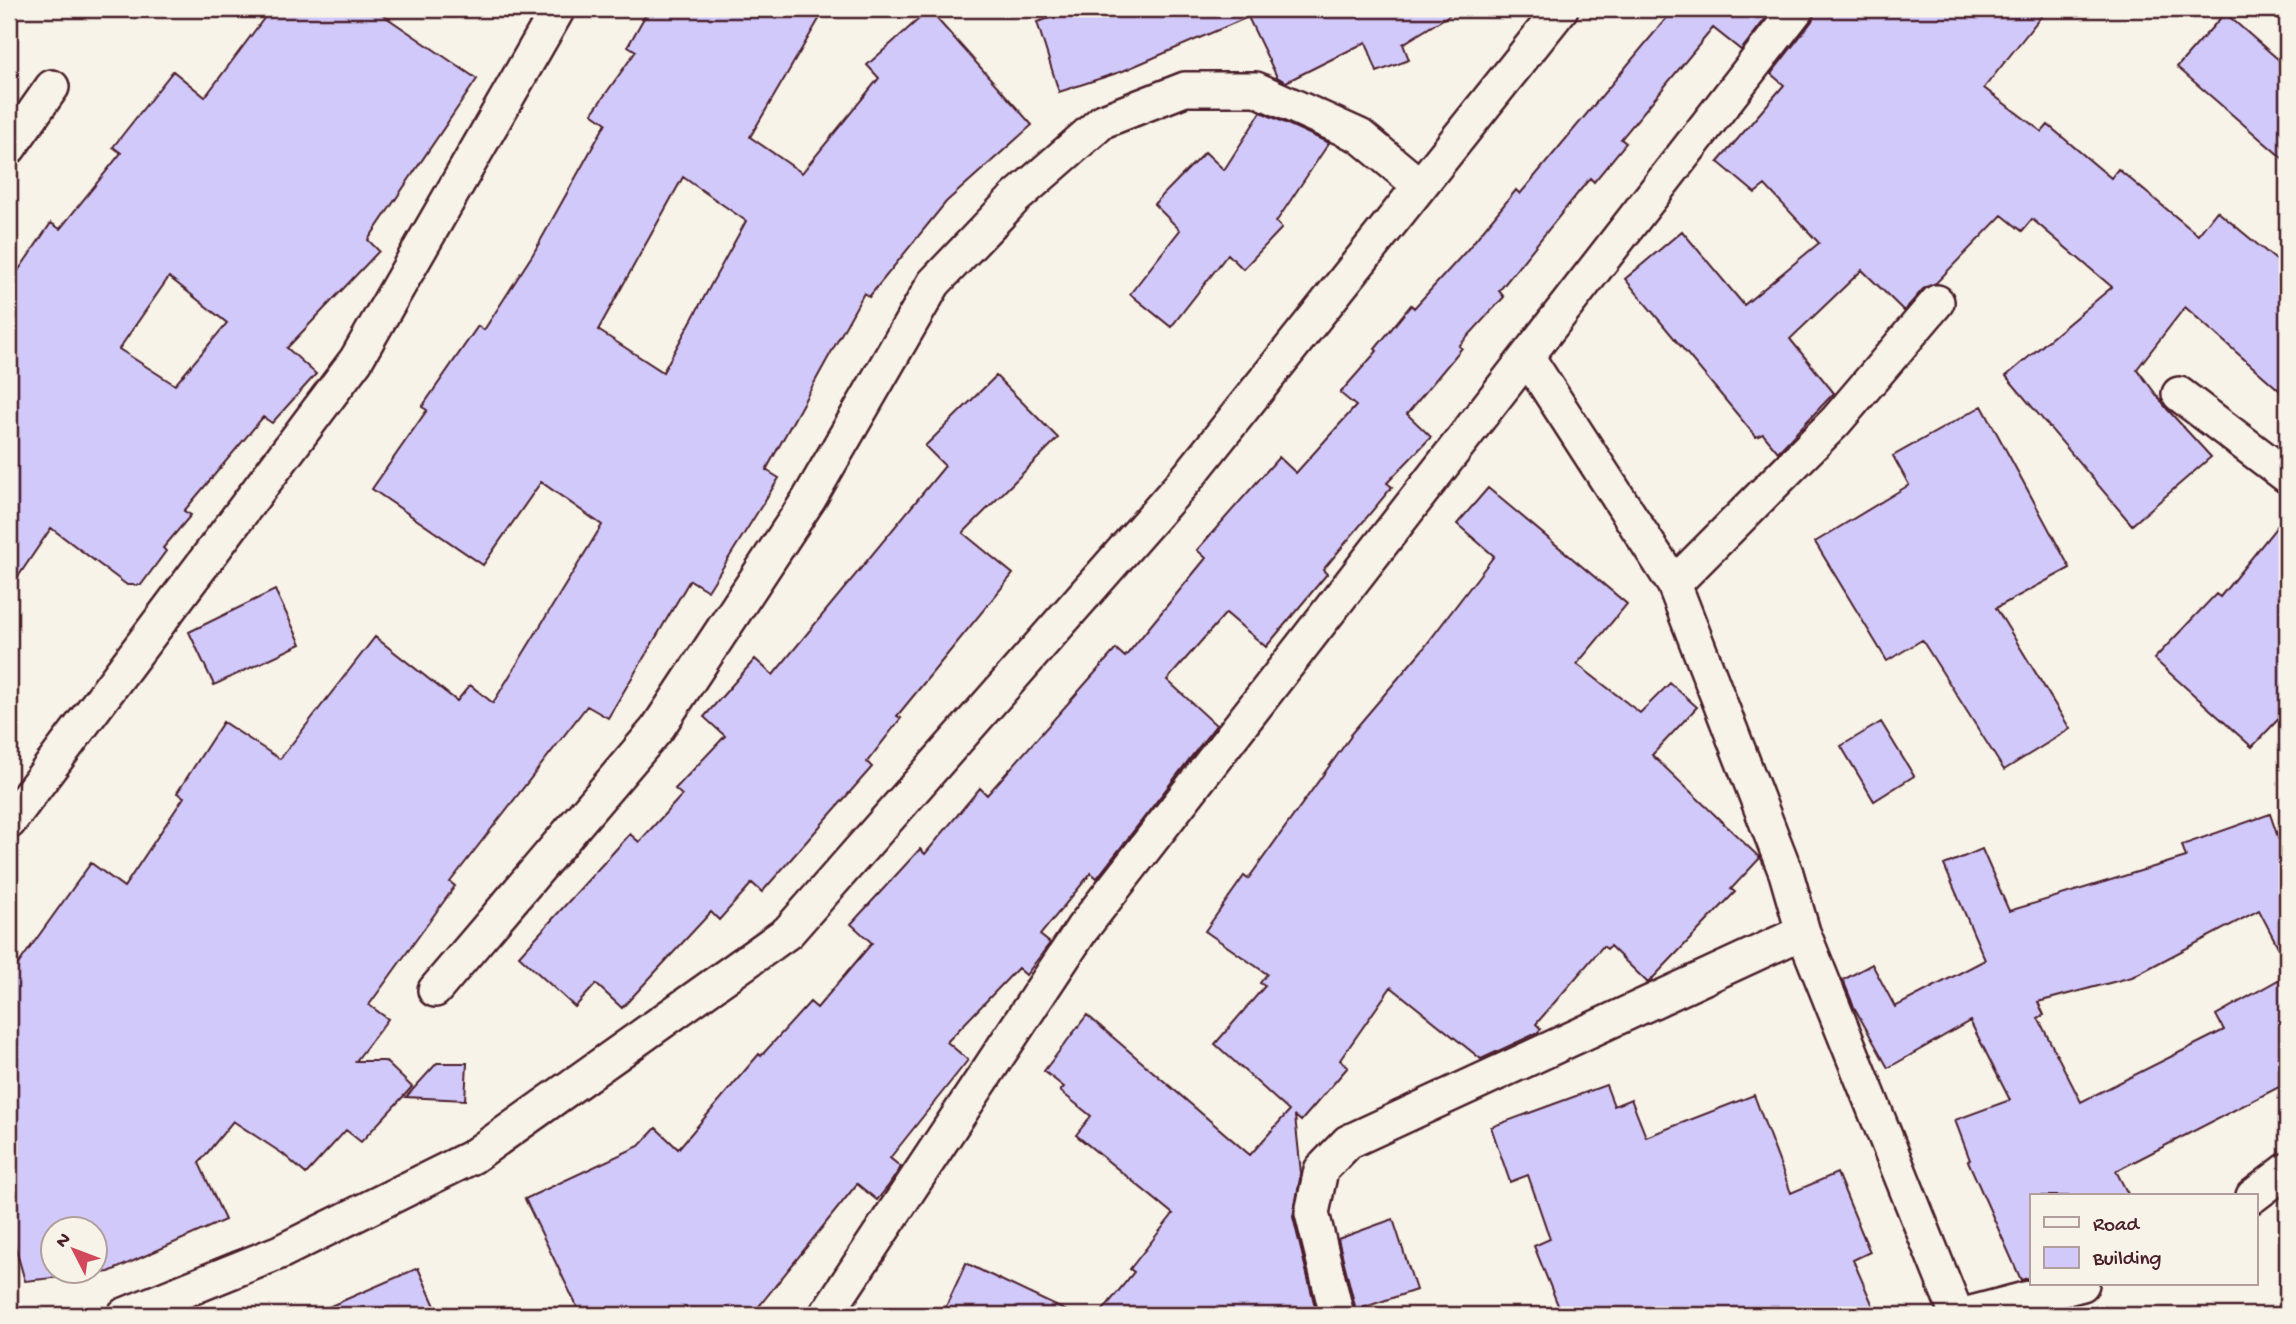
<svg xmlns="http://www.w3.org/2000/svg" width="2296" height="1324" font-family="'Gochi Hand',sans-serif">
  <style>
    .building { fill: #d2c9fb; stroke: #4a1f2b; stroke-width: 2; fill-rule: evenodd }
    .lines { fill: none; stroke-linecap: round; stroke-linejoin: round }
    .minor-casing { stroke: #4a1f2b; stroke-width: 38 }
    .minor { stroke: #f7f3e8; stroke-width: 33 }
  </style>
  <rect width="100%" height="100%" fill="#f7f3e8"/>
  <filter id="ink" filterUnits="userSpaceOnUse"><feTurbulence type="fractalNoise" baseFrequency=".0143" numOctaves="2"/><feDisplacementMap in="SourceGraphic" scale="14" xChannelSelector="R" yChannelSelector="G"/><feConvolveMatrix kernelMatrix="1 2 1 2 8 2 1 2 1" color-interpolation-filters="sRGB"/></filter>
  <g filter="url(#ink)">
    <path class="building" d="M 271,9 L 374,9 L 477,79 L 368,240 L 379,251 L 287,348 L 316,374 L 272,423 L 263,417 L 184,511 L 191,515 L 163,548 L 166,551 L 141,585 L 127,585 L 51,528 L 9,590 L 9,284 L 51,223 L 60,229 L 121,153 L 113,147 L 173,71 L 205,97 ZM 169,277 L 227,323 L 175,385 L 119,349 Z
      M 649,9 L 825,9 L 750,137 L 802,173 L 879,78 L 867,65 L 929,10 L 1032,125 L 946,202 L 869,297 L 864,293 L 766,470 L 779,478 L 708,591 L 690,580 L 608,718 L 587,706 L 450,882 L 455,886 L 369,1005 L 388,1019 L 356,1061 L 385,1061 L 412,1087 L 361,1142 L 346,1130 L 306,1174 L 283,1154 L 233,1121 L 199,1163 L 225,1220 L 109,1272 L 25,1281 L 9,1225 L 9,977 L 91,863 L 124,887 L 184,797 L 177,793 L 223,722 L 280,759 L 375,637 L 457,701 L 470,685 L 493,703 L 602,525 L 541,482 L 483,565 L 372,489 L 427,410 L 422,407 L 478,326 L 484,330 L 533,254 L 606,123 L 592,113 L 636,51 L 628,46 ZM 683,177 L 746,221 L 663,372 L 598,330 ZM 52,1229 L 94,1229 L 94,1271 L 52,1271 Z
      M 1079,9 L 1459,9 L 1403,44 L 1409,60 L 1377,72 L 1366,42 L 1286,82 L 1277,77 L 1248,17 L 1123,71 L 1059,92 L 1037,22 Z
      M 1674,9 L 1773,9 L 1741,50 L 1713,28 L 1621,139 L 1626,143 L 1594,182 L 1590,178 L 1499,291 L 1504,297 L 1459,346 L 1462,348 L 1407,414 L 1431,437 L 1387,483 L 1392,487 L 1323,570 L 1327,574 L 1266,647 L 1226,613 L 1167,680 L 1216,725 L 1097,878 L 1091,873 L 1040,935 L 1050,943 L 1026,975 L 1018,968 L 947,1042 L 968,1060 L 890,1158 L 901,1167 L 889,1185 L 877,1200 L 857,1184 L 752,1315 L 581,1315 L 525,1199 L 639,1146 L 656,1128 L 678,1149 L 759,1054 L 761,1056 L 810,1002 L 817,1008 L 872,943 L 851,924 L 920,849 L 925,854 L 980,788 L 987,795 L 1116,649 L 1125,657 L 1206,558 L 1197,550 L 1279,457 L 1296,473 L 1356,406 L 1340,393 L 1377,351 L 1375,349 L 1411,305 L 1414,308 L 1467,250 L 1516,190 L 1520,194 Z
      M 1816,9 L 2047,9 L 1984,88 L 2042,132 L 2048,125 L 2111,178 L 2118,169 L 2198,235 L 2217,211 L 2287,269 L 2287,397 L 2185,307 L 2137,369 L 2167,409 L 2211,457 L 2132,525 L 2006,376 L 2112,287 L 2032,219 L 2022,231 L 2002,215 L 1936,283 L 1923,289 L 1904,311 L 1862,270 L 1790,339 L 1834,393 L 1778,452 L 1763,434 L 1756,437 L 1625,279 L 1682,231 L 1744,305 L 1819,243 L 1765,185 L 1755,193 L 1718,162 L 1784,85 L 1771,74 L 1812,21 Z
      M 2225,13 L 2287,67 L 2287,162 L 2177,67 Z
      M 1261,112 L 1329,143 L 1276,222 L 1282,228 L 1243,269 L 1228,254 L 1171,327 L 1130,294 L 1180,230 L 1154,204 L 1205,152 L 1224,170 Z
      M 996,376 L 1058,438 L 963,533 L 1013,574 L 897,716 L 901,718 L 867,762 L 872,767 L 762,892 L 752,883 L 719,920 L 711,912 L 622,1008 L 596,984 L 575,1007 L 519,956 L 630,834 L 639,842 L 682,795 L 675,789 L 725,736 L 704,717 L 755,659 L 773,675 L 945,466 L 925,446 Z
      M 1982,406 L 2070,568 L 1996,608 L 2070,729 L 2004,770 L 1922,640 L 1887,661 L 1815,542 L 1909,485 L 1893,456 Z
      M 1488,488 L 1627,604 L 1577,664 L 1640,713 L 1670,683 L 1697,707 L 1652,755 L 1760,858 L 1731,889 L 1735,892 L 1648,983 L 1610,946 L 1607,949 L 1603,946 L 1536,1024 L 1541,1029 L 1537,1033 L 1481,1059 L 1391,987 L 1340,1060 L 1348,1067 L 1301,1121 L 1295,1116 L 1301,1173 L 1293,1217 L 1317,1315 L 1099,1315 L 1134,1272 L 1130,1269 L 1173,1214 L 1076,1135 L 1091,1116 L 1060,1091 L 1064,1087 L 1044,1071 L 1087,1015 L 1250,1155 L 1289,1111 L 1215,1044 L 1265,986 L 1260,983 L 1267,974 L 1205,931 L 1244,876 L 1248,879 L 1351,736 L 1350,735 L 1423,649 L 1494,556 L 1457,524 Z
      M 2287,514 L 2287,710 L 2252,747 L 2154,659 L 2216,594 L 2220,597 Z
      M 275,590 L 301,644 L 214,685 L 189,632 Z
      M 1881,722 L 1914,776 L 1874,801 L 1841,746 Z
      M 2270,814 L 2287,864 L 2287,964 L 2259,910 L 2132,977 L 2038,1002 L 2044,1015 L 2038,1018 L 2081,1102 L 2224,1030 L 2216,1015 L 2287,975 L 2287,1083 L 2116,1171 L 2129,1196 L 2032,1196 L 2032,1277 L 2021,1280 L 1968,1161 L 1970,1160 L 1955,1120 L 2010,1100 L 1970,1021 L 1888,1068 L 1854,1007 L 1843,980 L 1872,964 L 1895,1007 L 1985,960 L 1944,865 L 1982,849 L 2009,911 L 2186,857 L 2182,845 Z
      M 437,1063 L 467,1063 L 465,1100 L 406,1097 Z
      M 1606,1085 L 1614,1106 L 1631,1099 L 1646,1137 L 1754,1095 L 1791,1193 L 1837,1173 L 1870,1252 L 1853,1260 L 1877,1315 L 1562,1315 L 1534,1246 L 1550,1239 L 1528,1175 L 1510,1182 L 1491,1127 Z
      M 1393,1219 L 1416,1290 L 1356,1310 L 1338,1239 Z
      M 966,1263 L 984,1272 L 1075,1315 L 942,1315 Z
      M 418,1268 L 439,1315 L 310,1315 Z"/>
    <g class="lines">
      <defs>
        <path id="minor" d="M 9,148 L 52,87
          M 1528,358 L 1674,584 L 1786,873 L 1803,932 L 1957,1315
          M 2179,394 L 2287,476
          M 1674,584 L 1836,421 L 1937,302
          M 9,822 L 356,360 L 558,9
          M 435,990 L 657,729 L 809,499 L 934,283 L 1015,198 L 1103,121 L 1185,89 L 1256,89 L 1360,136 L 1419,185
          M 2253,1196 L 2287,1170
          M 124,1315 L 280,1252 L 472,1157 L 788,932 L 1188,477 L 1561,9
          M 826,1315 L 1082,929 L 1797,9
          M 1337,1315 L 1312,1213 L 1321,1170 L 1348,1142 L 1803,932
          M 1964,1315 L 2082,1284"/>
      </defs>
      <use href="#minor" class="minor-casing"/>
      <use href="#minor" class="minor"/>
    </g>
  </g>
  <rect width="2296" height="1324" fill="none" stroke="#f7f3e8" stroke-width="35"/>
  <rect x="18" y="18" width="2261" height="1289" fill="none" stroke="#4a1f2b" stroke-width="2.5" filter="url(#ink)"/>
  <rect x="2030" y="1194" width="228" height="91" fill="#f7f3e8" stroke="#b29e9c" stroke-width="2"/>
  <rect x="2044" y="1217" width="35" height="10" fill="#f7f3e8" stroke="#b29e9c" stroke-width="2"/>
  <text x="2093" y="1230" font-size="21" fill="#4a1f2b">Road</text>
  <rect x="2044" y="1247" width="35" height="21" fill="#d2c9fb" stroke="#b29e9c" stroke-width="2"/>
  <text x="2093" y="1264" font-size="21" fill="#4a1f2b">Building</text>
  <g transform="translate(74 1250) rotate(312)"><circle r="33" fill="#f7f3e8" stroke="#b29e9c" stroke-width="2"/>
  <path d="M0-5L12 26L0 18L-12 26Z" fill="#d1495b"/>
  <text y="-10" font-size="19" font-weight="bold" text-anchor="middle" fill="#4a1f2b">N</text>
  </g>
</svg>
